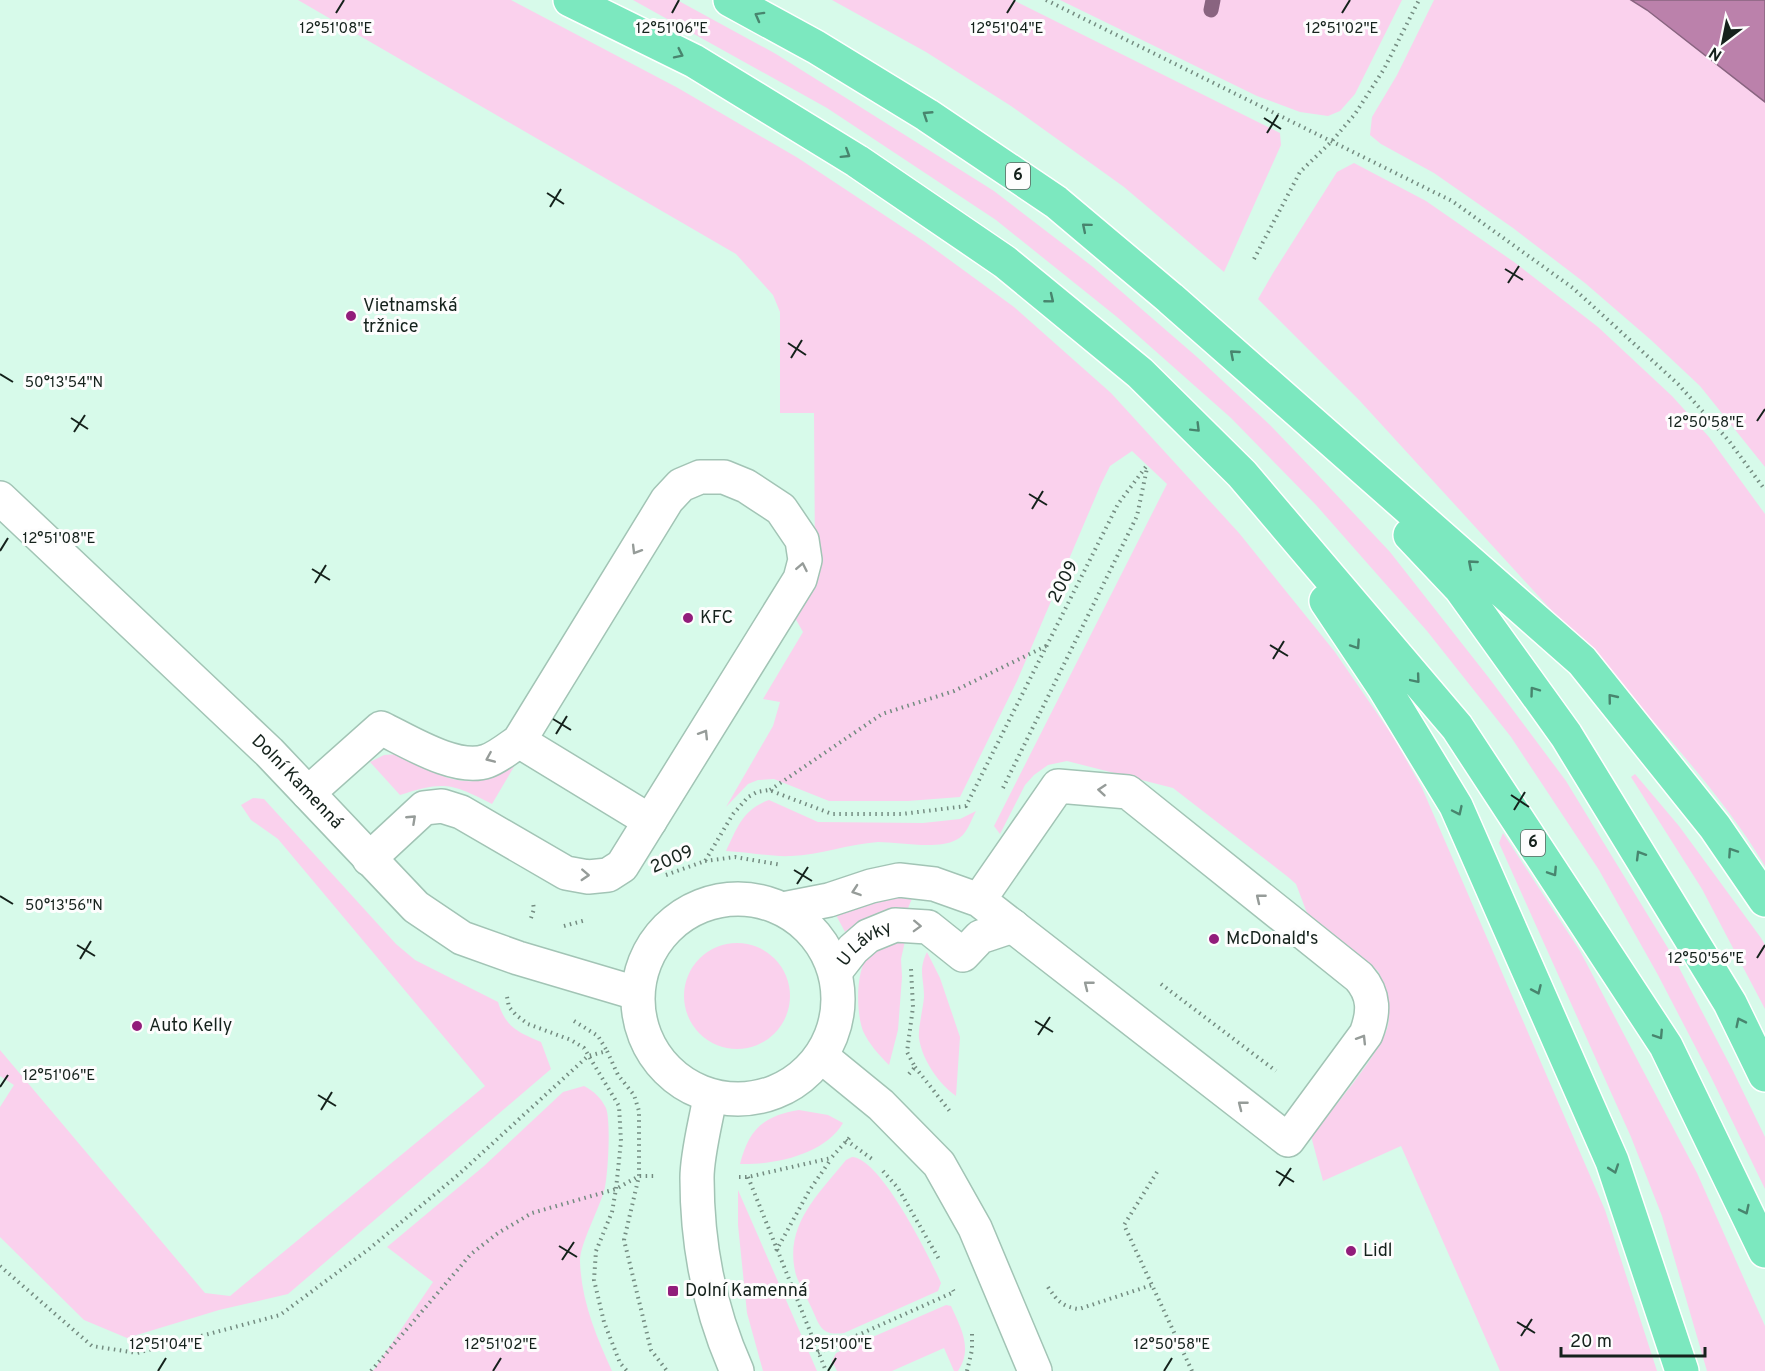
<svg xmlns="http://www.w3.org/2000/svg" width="1765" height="1371" font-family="Overpass,sans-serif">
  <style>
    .green { fill: #fad1ed }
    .water { fill: #bb81ab; stroke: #896480; stroke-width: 1.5 }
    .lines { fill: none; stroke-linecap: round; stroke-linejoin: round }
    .stream { stroke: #896480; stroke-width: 15 }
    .minor-casing { stroke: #a2c4b5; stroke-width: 36 }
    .highway-casing { stroke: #fff; stroke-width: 36 }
    .path { stroke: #748c81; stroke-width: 4; stroke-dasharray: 1.5 4.5; stroke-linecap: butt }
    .minor { stroke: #fff; stroke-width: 33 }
    .highway { stroke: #7ce8bf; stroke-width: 33 }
    .oneway { stroke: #48856e }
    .oneway2 { stroke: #969c99 }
    .ticks { fill: none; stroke: #15221c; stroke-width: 2 }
    .poi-dot { fill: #921d7b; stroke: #fdfdfd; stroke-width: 2 }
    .labels { text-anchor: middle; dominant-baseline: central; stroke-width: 6; stroke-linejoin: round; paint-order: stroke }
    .shield { fill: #fdfdfd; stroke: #5b6460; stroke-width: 1.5 }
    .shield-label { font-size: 16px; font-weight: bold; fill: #15221c }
    .poi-label { font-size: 18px; fill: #15221c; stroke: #fdfdfd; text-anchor: start }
    .street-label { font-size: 18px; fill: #15221c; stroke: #fdfdfd }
    .ticks-label { font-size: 15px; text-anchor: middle; fill: #15221c; stroke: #fdfdfd; stroke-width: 6; stroke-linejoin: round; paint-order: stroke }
  </style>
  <rect width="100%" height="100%" fill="#d7faea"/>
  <path class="green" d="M 298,0 L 511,0 L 678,88 L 798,158 L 925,242 L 1014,307 L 1111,393 L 1239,533 L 1335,652 L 1394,738 L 1422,788 L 1605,1210 L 1657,1371 L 1500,1371 L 1401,1146 L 1323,1181 L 1311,1136 C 1330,1112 1382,1052 1388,1025 C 1391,1009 1385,986 1378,971 L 1307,913 L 1296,884 L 1288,877 L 1173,788 L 1067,761 L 1048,765 L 1034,775 L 1025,785 L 1000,834 L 994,826 L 1167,484 L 1132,451 L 1110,466 L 1101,484 L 1017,681 L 960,797 L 908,801 L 829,801 L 774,779 L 758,780 L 748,784 L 726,807 L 773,726 L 780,702 L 763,699 L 803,632 L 794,616 L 815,559 L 814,413 L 780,413 L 780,312 L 773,295 L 736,254 Z
    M 633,0 L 677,0 L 776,54 L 994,191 L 1093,267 L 1197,357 L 1270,425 L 1316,473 L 1390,552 L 1489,678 L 1566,781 L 1674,958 L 1733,1071 L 1765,1137 L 1765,1189 L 1711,1077 L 1658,975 L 1599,870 L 1511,737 L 1427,631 L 1316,505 L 1231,418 L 1117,317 L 996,220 L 827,108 Z
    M 832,0 L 1013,0 L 1280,133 L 1281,145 L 1224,272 L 1124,187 L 1011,106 L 926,52 Z
    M 1060,0 L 1402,0 L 1355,94 L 1340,111 L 1328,116 L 1300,112 L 1257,96 Z
    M 1434,0 L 1631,0 L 1647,10 L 1765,102 L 1765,467 L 1700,386 L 1651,340 L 1585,283 L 1513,228 L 1434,173 L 1381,144 L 1370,135 L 1372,117 L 1397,75 Z
    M 1354,163 L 1426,201 L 1514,262 L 1598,327 L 1672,396 L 1709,437 L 1765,514 L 1765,866 C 1738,821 1705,781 1672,742 L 1360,401 L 1258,299 L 1273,273 L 1337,172 Z
    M 399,754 C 427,769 456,789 489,778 C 498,775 507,769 515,765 L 492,804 C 451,783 444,781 400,795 L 370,762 L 384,755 Z
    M 1635,774 L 1679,826 L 1761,938 L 1765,945 L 1765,1009 L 1702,889 L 1631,777 Z
    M 253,798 L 264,799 L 396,944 L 415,960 L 498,1002 C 506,1028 518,1032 541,1042 L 551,1069 L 288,1294 L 219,1310 L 127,1338 L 84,1320 L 0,1237 L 0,1107 L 14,1085 L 0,1076 L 0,1050 L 205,1293 L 230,1296 L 485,1086 L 278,839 L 251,820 L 241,805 Z
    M 769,800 L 818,822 L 923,823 L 960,819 L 976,811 C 970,822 967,835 956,840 C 937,850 899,842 878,842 C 848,844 820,855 791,856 C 771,857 747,852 726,851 C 737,828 743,809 769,800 Z
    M 1503,833 L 1580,951 L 1697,1173 L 1765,1326 L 1765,1371 L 1707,1371 L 1662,1216 L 1631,1137 L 1499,843 Z
    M 914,894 L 908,908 C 881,909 867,916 845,932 L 836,915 L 886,897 Z
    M 889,939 L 905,941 L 901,959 L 902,977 L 898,1030 L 889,1065 C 879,1055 869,1044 863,1031 C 856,1012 855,969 870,953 C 874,947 883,943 889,939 Z
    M684 996a53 53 0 1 1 106 0a53 53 0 1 1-106 0Z
    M 927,952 L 940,978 L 960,1037 L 956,1096 C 939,1084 922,1060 919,1038 C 918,1028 923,1009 924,997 C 924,978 918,970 927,952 Z
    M 584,1086 C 594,1091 601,1098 606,1108 C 611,1121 608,1173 605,1187 C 601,1206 580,1243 580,1261 C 581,1300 596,1336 612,1371 L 373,1371 L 433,1282 L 387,1247 L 484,1166 L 563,1092 Z
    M 799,1110 L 828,1115 L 843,1123 C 824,1155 774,1165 740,1164 C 749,1129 763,1116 799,1110 Z
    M 852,1157 C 881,1158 930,1258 941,1283 L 938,1291 L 844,1333 C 822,1336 820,1327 812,1309 C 807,1298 800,1286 796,1275 C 783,1226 818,1195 846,1160 Z
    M 738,1190 L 817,1371 L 763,1371 L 747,1313 L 738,1225 Z
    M 946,1305 L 951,1306 C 961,1328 973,1349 958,1371 L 954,1371 L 944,1348 L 892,1371 L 837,1371 L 832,1361 L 836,1353 Z"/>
  <path class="water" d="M 1631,0 L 1765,0 L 1765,102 L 1647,10 Z"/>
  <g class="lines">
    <path class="stream" d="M 1211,10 L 1213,0"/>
    <defs>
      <g id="minor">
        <path id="s1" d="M 0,498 L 269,752 L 416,907 L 462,938 L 518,958 L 636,993"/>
        <path d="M 519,741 L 650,821"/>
        <path d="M 308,793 L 381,728 C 408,741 457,772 487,761 C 498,757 509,748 519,741 L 667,500 L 681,485 L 700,477 L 724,477 L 746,486 L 781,509 L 802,540 L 805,560 L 800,579 L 622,866 L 608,875 L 588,877 L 566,873 L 461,812 L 442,806 L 424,808 L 369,859"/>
        <circle cx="738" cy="999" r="100"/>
        <path d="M 783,909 L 829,900 L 871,886 L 899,880 L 934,884 L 979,900 L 1058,786 L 1128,792 L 1359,977 C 1375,995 1374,1013 1366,1034 L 1288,1140 L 979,900"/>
        <path id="s2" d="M 835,972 L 853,949 L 868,936 L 895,925 L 928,927 L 963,955 L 980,937 L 1013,926"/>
        <path d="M 821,1056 L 881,1105 L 939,1164 L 975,1228 L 1035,1371"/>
        <path d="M 710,1097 C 706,1121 697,1154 697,1178 C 697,1244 710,1311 737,1371"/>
      </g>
      <path id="highway" d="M 570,0 L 694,61 L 857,161 L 1005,262 L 1140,373 L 1242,474 L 1457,727 L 1666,1046 L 1765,1251
        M 730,0 L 816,47 L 927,115 L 1056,202 L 1170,298 L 1582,661 L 1715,827 L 1765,900
        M 1410,535 L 1461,589 L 1566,735 L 1730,1003 L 1765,1075
        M 1326,601 L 1383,686 L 1456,806 L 1612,1161 L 1682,1371"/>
    </defs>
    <use href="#minor" class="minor-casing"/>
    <use href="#highway" class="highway-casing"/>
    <path class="path" d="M 1046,0 L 1452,201 L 1573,288 L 1678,384 L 1729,441 L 1765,490
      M 1254,259 L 1300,172 L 1332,141 L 1355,114 L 1384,69 L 1419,0
      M 1003,788 L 1137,516 L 1147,468
      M 770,790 L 882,714 L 954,691 L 1046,646
      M 705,861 L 735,857 L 782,865
      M 666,875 L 705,861 L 733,814 L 748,797 L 757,792 L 769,790 L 832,814 L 902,814 L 966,806 L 1118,504 L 1148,464
      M 531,918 L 534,909 L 533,903
      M 564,926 L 586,920
      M 1161,984 L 1276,1071
      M 507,997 L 509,1007 L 516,1015 L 528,1024 L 571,1040 L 584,1048 L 619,1106 L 621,1141 L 616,1189 L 612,1212 L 596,1251 L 594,1280 L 604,1322 L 620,1363 L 627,1371
      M 574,1021 L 598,1036 L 607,1051
      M 915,1067 L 952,1114
      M 909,1074 L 915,1067 L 907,1052 L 913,1007 L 911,969
      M 846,1140 L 872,1159
      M 883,1171 L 898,1188 L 940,1261
      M 1157,1172 L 1124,1225 L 1192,1371
      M 739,1177 L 748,1177 L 831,1158 L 851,1136
      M 748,1177 L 826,1371
      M 776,1251 L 809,1191 L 831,1159
      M 0,1266 L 92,1346 L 137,1353 L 280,1315 L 369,1249 L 458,1175 L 588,1056 L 607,1051 L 618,1075 L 634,1095 L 639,1111 L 639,1176 L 624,1240 L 651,1350 L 667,1371
      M 1048,1287 C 1057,1301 1063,1307 1079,1309 L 1152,1285
      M 818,1353 L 954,1292 L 953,1290
      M 371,1371 L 471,1254 L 498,1233 L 532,1213 L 616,1189 L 639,1176 L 656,1176
      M 967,1371 L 972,1350 L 972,1334"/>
    <use href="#minor" class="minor"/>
    <use href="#highway" class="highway"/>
  </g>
  <defs><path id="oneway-chevron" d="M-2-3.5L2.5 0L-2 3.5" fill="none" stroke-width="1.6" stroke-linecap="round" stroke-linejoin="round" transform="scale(1.5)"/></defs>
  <g class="oneway">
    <use href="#oneway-chevron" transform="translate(759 16) rotate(-151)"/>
    <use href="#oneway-chevron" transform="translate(679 54) rotate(26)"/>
    <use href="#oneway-chevron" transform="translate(927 115) rotate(-147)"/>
    <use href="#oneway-chevron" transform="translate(846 154) rotate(32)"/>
    <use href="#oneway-chevron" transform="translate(1086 227) rotate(-140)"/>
    <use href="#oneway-chevron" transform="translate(1050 299) rotate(39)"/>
    <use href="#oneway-chevron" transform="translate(1234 354) rotate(-139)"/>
    <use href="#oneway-chevron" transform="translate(1196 428) rotate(45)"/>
    <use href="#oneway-chevron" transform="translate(1472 564) rotate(-139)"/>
    <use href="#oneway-chevron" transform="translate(1356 645) rotate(56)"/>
    <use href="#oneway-chevron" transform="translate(1416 679) rotate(50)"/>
    <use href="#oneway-chevron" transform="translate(1534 691) rotate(-126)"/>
    <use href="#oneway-chevron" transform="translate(1612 698) rotate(-129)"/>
    <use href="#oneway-chevron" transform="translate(1458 811) rotate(65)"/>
    <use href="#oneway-chevron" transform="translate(1732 852) rotate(-124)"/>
    <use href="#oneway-chevron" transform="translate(1640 855) rotate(-121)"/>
    <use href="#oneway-chevron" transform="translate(1553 872) rotate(57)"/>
    <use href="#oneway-chevron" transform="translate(1537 990) rotate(66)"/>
    <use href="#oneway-chevron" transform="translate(1740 1022) rotate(-116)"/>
    <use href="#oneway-chevron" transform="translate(1659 1035) rotate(57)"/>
    <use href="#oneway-chevron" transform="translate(1614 1169) rotate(71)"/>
    <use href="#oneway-chevron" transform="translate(1745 1210) rotate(64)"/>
  </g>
  <g class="oneway2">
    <use href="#oneway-chevron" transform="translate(636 550) rotate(121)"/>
    <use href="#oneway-chevron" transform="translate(802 567) rotate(-79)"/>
    <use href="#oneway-chevron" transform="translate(704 734) rotate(-58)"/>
    <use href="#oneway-chevron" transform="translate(490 758) rotate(157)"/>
    <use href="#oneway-chevron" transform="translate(1102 790) rotate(-175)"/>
    <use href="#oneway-chevron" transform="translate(412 819) rotate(-43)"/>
    <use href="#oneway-chevron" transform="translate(585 875) rotate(3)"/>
    <use href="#oneway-chevron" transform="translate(856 891) rotate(161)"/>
    <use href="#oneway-chevron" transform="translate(1260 898) rotate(-141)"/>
    <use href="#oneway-chevron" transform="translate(917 926) rotate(2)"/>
    <use href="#oneway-chevron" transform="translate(1088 985) rotate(-142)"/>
    <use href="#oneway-chevron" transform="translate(1362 1039) rotate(-58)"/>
    <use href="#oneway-chevron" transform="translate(1242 1105) rotate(-142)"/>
  </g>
  <path class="ticks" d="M 336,13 L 344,0M 672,13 L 679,0M 1007,13 L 1015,0M 1342,13 L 1350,0M 1264,118 L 1281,129M 1267,133 L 1278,115M 547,193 L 564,204M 550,207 L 561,189M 1505,269 L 1523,280M 1508,283 L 1519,266M 788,343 L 806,355M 791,358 L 802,340M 0,374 L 13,382M 71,418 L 88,429M 1757,421 L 1765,409M 74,432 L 85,415M 1029,494 L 1047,505M 1032,509 L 1043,491M 0,551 L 8,538M 312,569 L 330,580M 315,583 L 326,565M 1270,645 L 1288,656M 1273,659 L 1284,641M 553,719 L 571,730M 556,734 L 567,716M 1511,795 L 1529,807M 1514,810 L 1525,792M 794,870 L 812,881M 797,884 L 808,867M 0,896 L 13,904M 77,945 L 95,956M 1757,958 L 1765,945M 80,959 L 91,941M 1035,1021 L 1053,1032M 1038,1035 L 1050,1017M 0,1087 L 8,1075M 318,1095 L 336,1106M 321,1110 L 332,1092M 1276,1171 L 1294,1182M 1279,1186 L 1291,1168M 559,1246 L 577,1257M 562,1260 L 574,1242M 1517,1322 L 1535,1333M 1521,1336 L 1532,1319M 158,1371 L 166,1358M 493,1371 L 501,1358M 828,1371 L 836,1358M 1164,1371 L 1172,1358"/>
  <g class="poi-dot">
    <circle cx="351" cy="316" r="6"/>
    <circle cx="688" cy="618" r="6"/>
    <circle cx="1214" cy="939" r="6"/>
    <circle cx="137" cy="1026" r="6"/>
    <circle cx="1351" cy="1251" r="6"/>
    <rect x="667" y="1285" width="12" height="12" rx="3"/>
  </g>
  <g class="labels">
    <g class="shield">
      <rect x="1006" y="163" width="24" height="26" rx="4.5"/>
      <rect x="1521" y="830" width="24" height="26" rx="4.5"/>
    </g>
    <g class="shield-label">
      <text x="1018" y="176">6</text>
      <text x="1533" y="843">6</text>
    </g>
    <g class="poi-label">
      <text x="363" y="306">Vietnamská<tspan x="363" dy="21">tržnice</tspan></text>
      <text x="700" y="618">KFC</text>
      <text x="1226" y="939">McDonald's</text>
      <text x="149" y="1026">Auto Kelly</text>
      <text x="1363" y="1251">Lidl</text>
      <text x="685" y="1291">Dolní Kamenná</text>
    </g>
    <g class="street-label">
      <text transform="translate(1064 582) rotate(-63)">2009</text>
      <text stroke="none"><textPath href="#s1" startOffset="411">Dolní Kamenná</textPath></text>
      <text transform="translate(672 860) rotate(-24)">2009</text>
      <text stroke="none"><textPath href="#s2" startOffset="42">U Lávky</textPath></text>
    </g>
  </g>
  <g class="ticks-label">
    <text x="336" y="33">12°51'08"E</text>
    <text x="672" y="33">12°51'06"E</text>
    <text x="1007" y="33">12°51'04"E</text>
    <text x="1342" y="33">12°51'02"E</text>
    <text x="64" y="387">50°13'54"N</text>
    <text x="1706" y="427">12°50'58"E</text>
    <text x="59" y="543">12°51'08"E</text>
    <text x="64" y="910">50°13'56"N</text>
    <text x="1706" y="963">12°50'56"E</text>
    <text x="59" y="1080">12°51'06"E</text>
    <text x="166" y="1349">12°51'04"E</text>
    <text x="501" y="1349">12°51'02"E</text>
    <text x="836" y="1349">12°51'00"E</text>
    <text x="1172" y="1349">12°50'58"E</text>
  </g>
  <g transform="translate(1723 42) rotate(212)" stroke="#fdfdfd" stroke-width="4.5" paint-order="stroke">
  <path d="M0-4.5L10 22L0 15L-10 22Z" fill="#15221c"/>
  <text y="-9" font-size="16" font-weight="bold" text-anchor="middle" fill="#15221c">N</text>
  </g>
  <path d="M1561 1347v9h144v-9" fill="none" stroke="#15221c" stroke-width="3"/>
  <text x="1570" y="1347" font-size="18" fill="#15221c" stroke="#fdfdfd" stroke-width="4.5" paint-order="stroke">20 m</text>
</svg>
